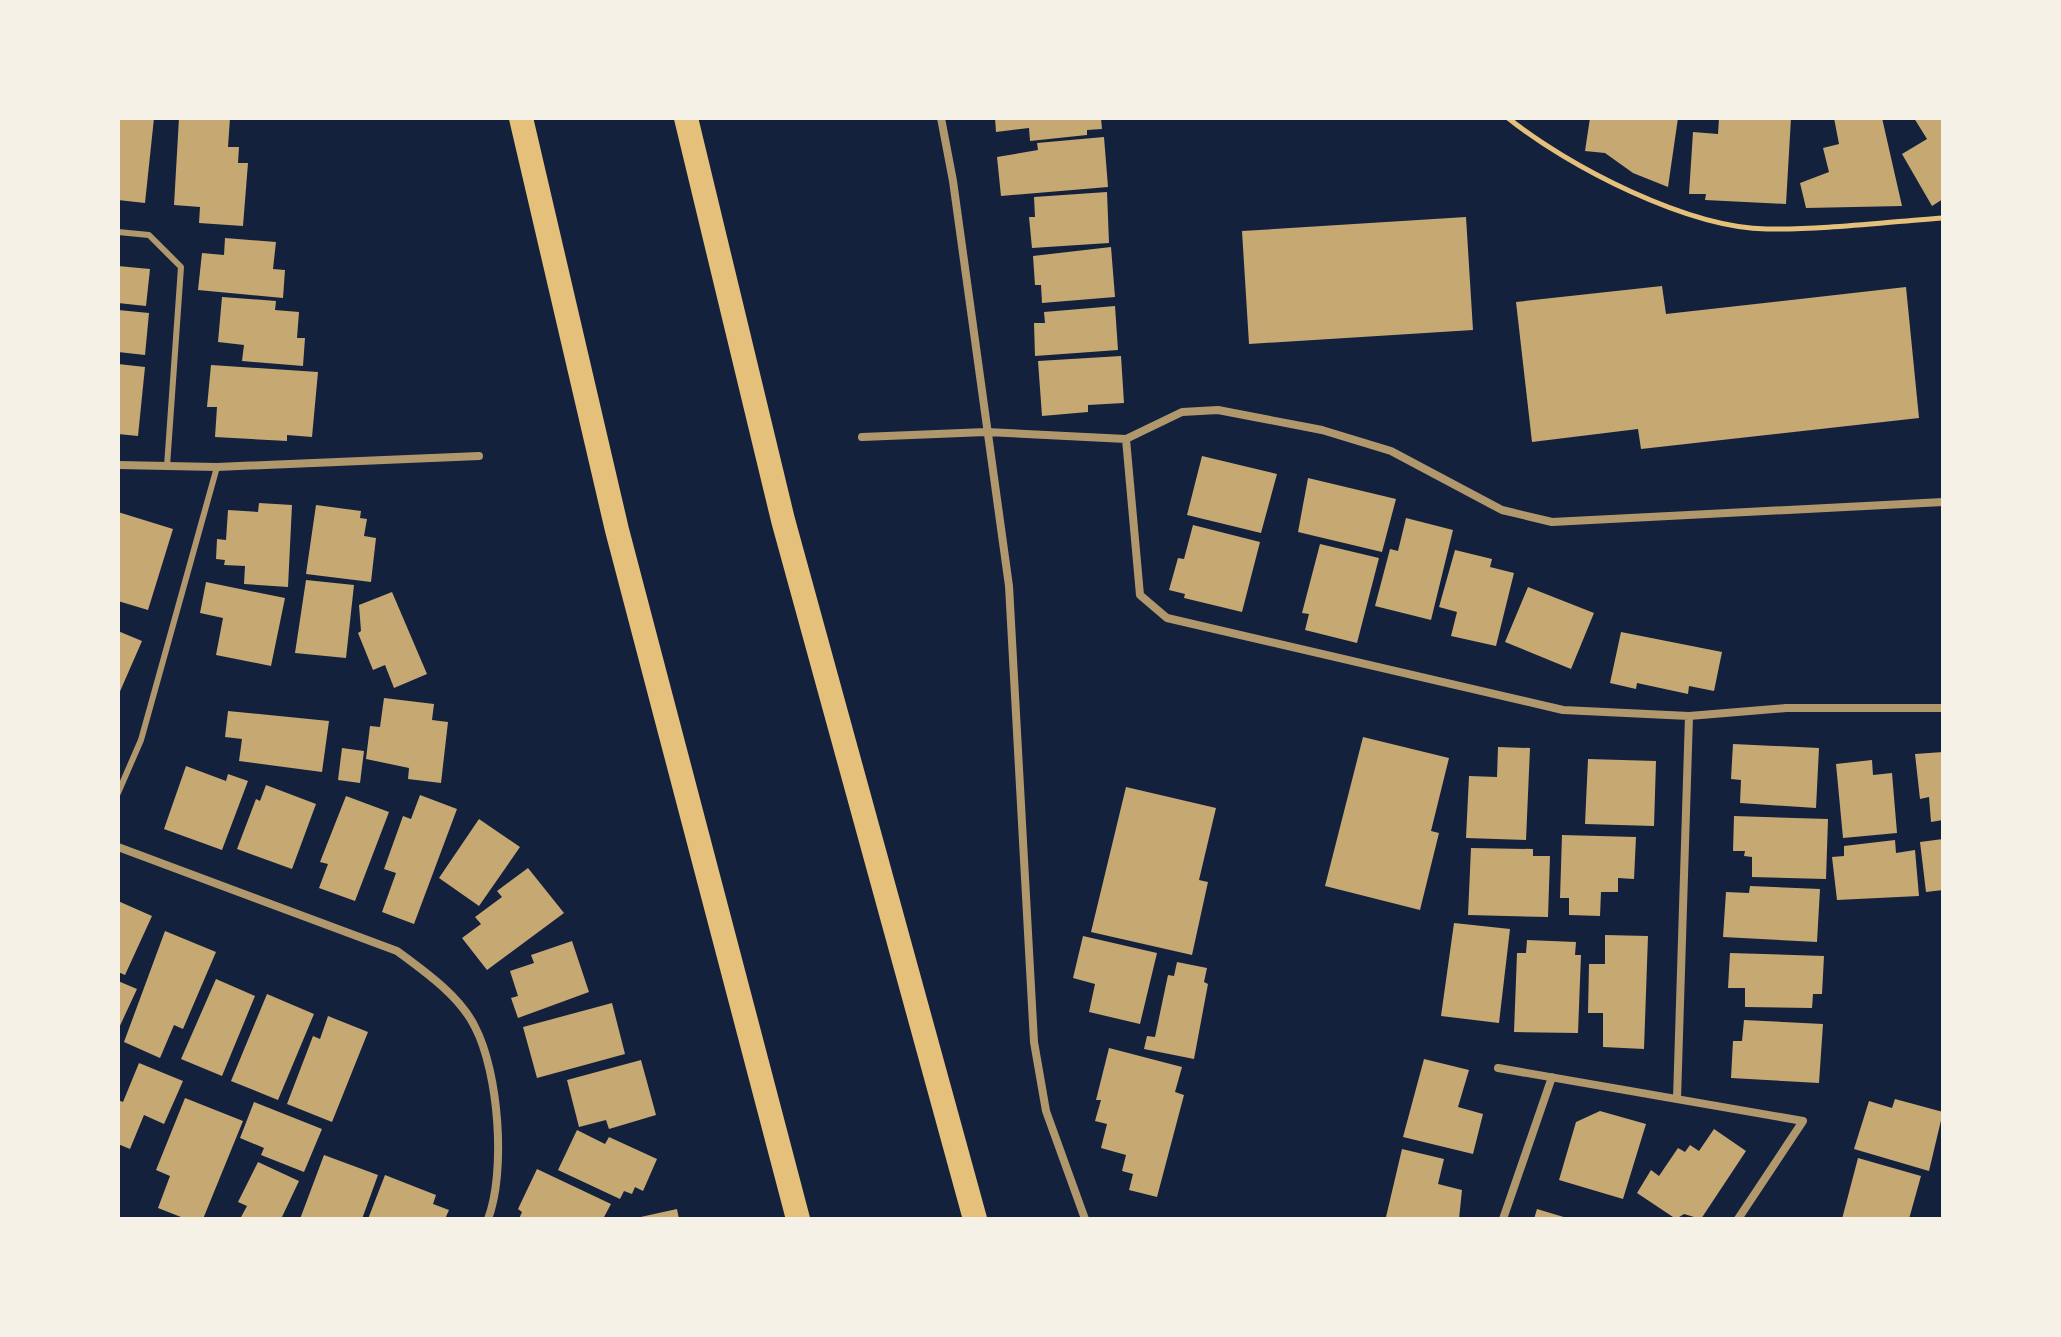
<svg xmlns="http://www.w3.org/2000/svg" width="2061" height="1337" font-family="'Fira Sans Condensed',sans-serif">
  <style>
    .building { fill: #c6a872 }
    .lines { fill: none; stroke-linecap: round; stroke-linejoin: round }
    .path { stroke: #e5c07b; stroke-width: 5 }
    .service { stroke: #b1986c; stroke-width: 6 }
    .minor { stroke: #b1986c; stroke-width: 8 }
    .motorway { stroke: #e5c07b; stroke-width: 24 }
  </style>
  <rect width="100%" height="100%" fill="#14213d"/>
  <path class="building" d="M 118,118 L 154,118 L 145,203 L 118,200 Z
    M 179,118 L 230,118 L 228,147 L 239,147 L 238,163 L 248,163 L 243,226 L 199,223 L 200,207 L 174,205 Z
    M 995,118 L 1101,118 L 1102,129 L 1087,130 L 1087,135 L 1030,141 L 1029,128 L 996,132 Z
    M 1590,118 L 1678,118 L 1668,187 L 1633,173 L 1605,153 L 1585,151 Z
    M 1719,118 L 1791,118 L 1786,204 L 1705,200 L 1706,194 L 1689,194 L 1693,132 L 1718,134 Z
    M 1834,118 L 1882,118 L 1902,206 L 1806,208 L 1800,183 L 1829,172 L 1823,148 L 1839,144 Z
    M 1914,118 L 1943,118 L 1943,199 L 1932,206 L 1902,154 L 1927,139 Z
    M 1104,137 L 1108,187 L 1001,196 L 997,157 L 1038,150 L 1037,143 Z
    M 1107,192 L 1109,243 L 1032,248 L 1029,217 L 1035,217 L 1034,197 Z
    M 1466,217 L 1473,330 L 1249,344 L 1242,231 Z
    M 225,238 L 276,242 L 273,269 L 285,270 L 283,298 L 198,290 L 202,253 L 224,255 Z
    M 1111,247 L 1115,297 L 1042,303 L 1041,285 L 1035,285 L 1033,256 Z
    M 118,266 L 150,269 L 146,306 L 118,303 Z
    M 1662,286 L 1666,314 L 1906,287 L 1919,418 L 1641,449 L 1638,429 L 1532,442 L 1516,302 Z
    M 222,297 L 276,301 L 275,310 L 299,312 L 297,338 L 305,338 L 303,366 L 242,361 L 244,345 L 218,342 Z
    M 1115,306 L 1118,350 L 1035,356 L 1034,323 L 1045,323 L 1044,312 Z
    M 118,310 L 149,313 L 145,355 L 118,352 Z
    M 1121,356 L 1124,403 L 1088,405 L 1088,412 L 1042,416 L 1038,361 Z
    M 118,364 L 145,367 L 138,436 L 118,434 Z
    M 211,365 L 318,372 L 312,437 L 287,435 L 287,441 L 215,437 L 217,407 L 207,407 Z
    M 1202,456 L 1277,474 L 1261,533 L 1187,515 Z
    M 1308,478 L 1396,499 L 1382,552 L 1298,532 Z
    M 259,503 L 292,505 L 288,587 L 244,584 L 245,566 L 224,565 L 225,560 L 216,559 L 217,539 L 226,540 L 228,510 L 258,512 Z
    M 316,505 L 361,511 L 360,518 L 367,519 L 364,536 L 376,538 L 371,582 L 306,574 Z
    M 118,512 L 173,529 L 148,610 L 118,601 Z
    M 1406,518 L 1453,530 L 1431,620 L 1375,606 L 1390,549 L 1398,551 Z
    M 1193,525 L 1260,542 L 1242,612 L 1184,598 L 1185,594 L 1169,590 L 1178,558 L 1184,559 Z
    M 1320,544 L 1379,558 L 1357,643 L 1305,630 L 1309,614 L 1302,613 Z
    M 1455,550 L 1492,559 L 1490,567 L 1514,573 L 1496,646 L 1451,636 L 1457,612 L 1439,607 Z
    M 306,580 L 354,585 L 346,658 L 295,653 Z
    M 206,582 L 285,598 L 271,666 L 216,655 L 223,618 L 200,613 Z
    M 1528,587 L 1594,613 L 1571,669 L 1505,642 Z
    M 392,592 L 427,674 L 394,688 L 385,665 L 373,670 L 358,633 L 361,631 L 359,605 Z
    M 118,631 L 142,641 L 118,696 Z
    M 1621,632 L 1722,652 L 1714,691 L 1689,686 L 1688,694 L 1637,683 L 1636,689 L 1610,683 Z
    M 384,698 L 434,704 L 432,720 L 448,722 L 441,783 L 408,779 L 409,768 L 366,759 L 370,726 L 380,727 Z
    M 228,711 L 329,721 L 322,772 L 239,761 L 242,739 L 225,737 Z
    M 1363,737 L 1449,758 L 1431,831 L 1439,833 L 1420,910 L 1325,886 Z
    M 1733,744 L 1819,748 L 1816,808 L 1740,803 L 1741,780 L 1731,779 Z
    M 1498,747 L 1530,748 L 1526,840 L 1466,838 L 1469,776 L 1497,777 Z
    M 342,748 L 364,751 L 360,783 L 338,780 Z
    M 1943,752 L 1943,820 L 1931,822 L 1929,797 L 1920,799 L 1915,754 Z
    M 1588,759 L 1656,761 L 1654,826 L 1585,824 Z
    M 1872,760 L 1873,775 L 1892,773 L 1897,833 L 1843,838 L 1836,764 Z
    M 186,766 L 226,781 L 228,774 L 248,781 L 222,850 L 164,829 Z
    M 266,785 L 316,804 L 292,869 L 237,849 L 256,799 L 260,801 Z
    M 1126,787 L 1216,808 L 1199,880 L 1208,882 L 1192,955 L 1091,932 Z
    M 420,795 L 457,809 L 414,924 L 382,912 L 396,873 L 384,869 L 403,816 L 411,819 Z
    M 346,796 L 389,812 L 355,901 L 319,888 L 328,864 L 320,862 Z
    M 1734,816 L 1828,819 L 1826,879 L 1752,877 L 1752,857 L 1744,856 L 1745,851 L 1733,851 Z
    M 479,819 L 520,847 L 479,906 L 439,878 Z
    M 1562,835 L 1636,837 L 1634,879 L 1618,878 L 1618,892 L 1601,892 L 1600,916 L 1569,915 L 1569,898 L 1560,898 Z
    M 1943,839 L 1943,890 L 1926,892 L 1920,842 Z
    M 1895,840 L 1896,853 L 1915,850 L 1919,896 L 1837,900 L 1832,857 L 1844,856 L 1844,846 Z
    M 1471,848 L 1533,849 L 1533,856 L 1550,856 L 1548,917 L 1468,915 Z
    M 528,868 L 564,913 L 487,970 L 462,938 L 481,924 L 475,917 L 502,897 L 497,891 Z
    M 1750,886 L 1820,889 L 1817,942 L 1723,937 L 1726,892 L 1749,893 Z
    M 118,901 L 152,916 L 125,975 L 118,972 Z
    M 1454,923 L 1510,929 L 1499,1023 L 1441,1016 Z
    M 165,931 L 216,952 L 183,1029 L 174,1025 L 160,1058 L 124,1042 Z
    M 1605,935 L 1648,936 L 1644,1049 L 1603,1047 L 1603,1013 L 1588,1013 L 1589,964 L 1605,964 Z
    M 1083,936 L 1157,953 L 1140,1024 L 1089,1012 L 1095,984 L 1073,978 Z
    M 1527,940 L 1576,942 L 1575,955 L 1581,955 L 1578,1033 L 1514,1032 L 1517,953 L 1526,953 Z
    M 572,941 L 589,992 L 518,1018 L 511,998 L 518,996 L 510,971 L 534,963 L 531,955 Z
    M 1730,953 L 1824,956 L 1822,994 L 1813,994 L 1812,1008 L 1745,1007 L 1745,988 L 1728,988 Z
    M 1177,962 L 1207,968 L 1204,982 L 1208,984 L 1194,1059 L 1144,1049 L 1147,1036 L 1155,1037 L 1168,975 L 1174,976 Z
    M 216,979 L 255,996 L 222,1076 L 181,1059 Z
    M 118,981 L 137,989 L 118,1030 Z
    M 267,994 L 314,1014 L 278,1100 L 231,1081 Z
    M 612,1003 L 625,1054 L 537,1078 L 523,1027 Z
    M 328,1016 L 368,1032 L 332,1122 L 287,1104 L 313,1036 L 320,1039 Z
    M 1744,1020 L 1823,1024 L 1819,1083 L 1731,1078 L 1733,1041 L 1742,1041 Z
    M 1109,1048 L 1182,1067 L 1175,1092 L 1184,1095 L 1157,1197 L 1129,1190 L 1133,1174 L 1122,1171 L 1126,1155 L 1101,1148 L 1107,1124 L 1095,1121 L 1101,1100 L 1096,1100 Z
    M 1424,1059 L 1469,1070 L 1458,1107 L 1483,1114 L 1473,1154 L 1403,1137 Z
    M 641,1060 L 656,1115 L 609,1129 L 606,1120 L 579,1127 L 567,1080 Z
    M 139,1063 L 183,1081 L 164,1124 L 144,1115 L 130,1149 L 118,1144 L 118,1100 L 123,1102 Z
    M 185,1098 L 243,1121 L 203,1219 L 186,1219 L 158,1208 L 170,1176 L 156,1170 Z
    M 1895,1099 L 1943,1112 L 1929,1171 L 1854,1149 L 1869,1101 L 1892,1108 Z
    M 254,1102 L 322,1129 L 304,1172 L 261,1155 L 264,1148 L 240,1138 Z
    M 1600,1111 L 1646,1124 L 1623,1199 L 1559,1180 L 1576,1122 Z
    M 1714,1129 L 1746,1151 L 1701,1219 L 1684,1214 L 1676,1219 L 1637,1193 L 1651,1170 L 1659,1176 L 1678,1148 L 1685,1152 L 1690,1145 L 1699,1151 Z
    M 577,1130 L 605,1144 L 609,1137 L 657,1159 L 643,1191 L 635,1187 L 632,1194 L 624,1191 L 620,1199 L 558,1170 Z
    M 1402,1149 L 1444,1159 L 1438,1184 L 1462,1190 L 1459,1219 L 1386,1217 Z
    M 324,1155 L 378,1175 L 362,1219 L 300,1219 Z
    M 1858,1158 L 1921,1176 L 1909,1219 L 1842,1219 Z
    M 258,1162 L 299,1181 L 281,1219 L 240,1219 L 247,1206 L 238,1202 Z
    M 537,1169 L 611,1204 L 603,1219 L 519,1219 L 522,1212 L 518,1209 Z
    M 385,1175 L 436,1195 L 433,1204 L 449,1210 L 445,1219 L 368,1219 Z
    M 677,1209 L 679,1219 L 636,1219 L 636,1218 Z
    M 1537,1209 L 1567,1218 L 1567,1219 L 1534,1219 Z"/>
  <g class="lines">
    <path class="path" d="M 1508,118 C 1569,167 1688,228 1767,229 C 1825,230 1885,222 1943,218"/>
    <path class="service" d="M 118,232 L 149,235 L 181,267 L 167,466
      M 118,793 L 141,740 L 217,467"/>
    <path class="minor" d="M 941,118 L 953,181 L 1009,586 L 1034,1042 L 1046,1111 L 1085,1219
      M 862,437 L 986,432 L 1126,439 L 1140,595 L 1167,618 L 1563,710 L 1689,716 L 1786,708 L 1943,708
      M 1126,439 L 1182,412 L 1218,410 L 1322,430 L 1391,451 L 1502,510 L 1552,522 L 1943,502
      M 118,465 L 217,467 L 479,456
      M 118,847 L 397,951 C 424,971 460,996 475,1027 C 499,1073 506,1172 488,1219
      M 1498,1068 L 1803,1121 L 1738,1219
      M 1677,1099 L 1689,716
      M 1503,1219 L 1552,1077"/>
    <path class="motorway" d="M 521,118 L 617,530 L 798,1219
      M 686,118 L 783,520 L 975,1219"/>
  </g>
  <rect width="2061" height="1337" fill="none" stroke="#f6f1e7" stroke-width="240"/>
</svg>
